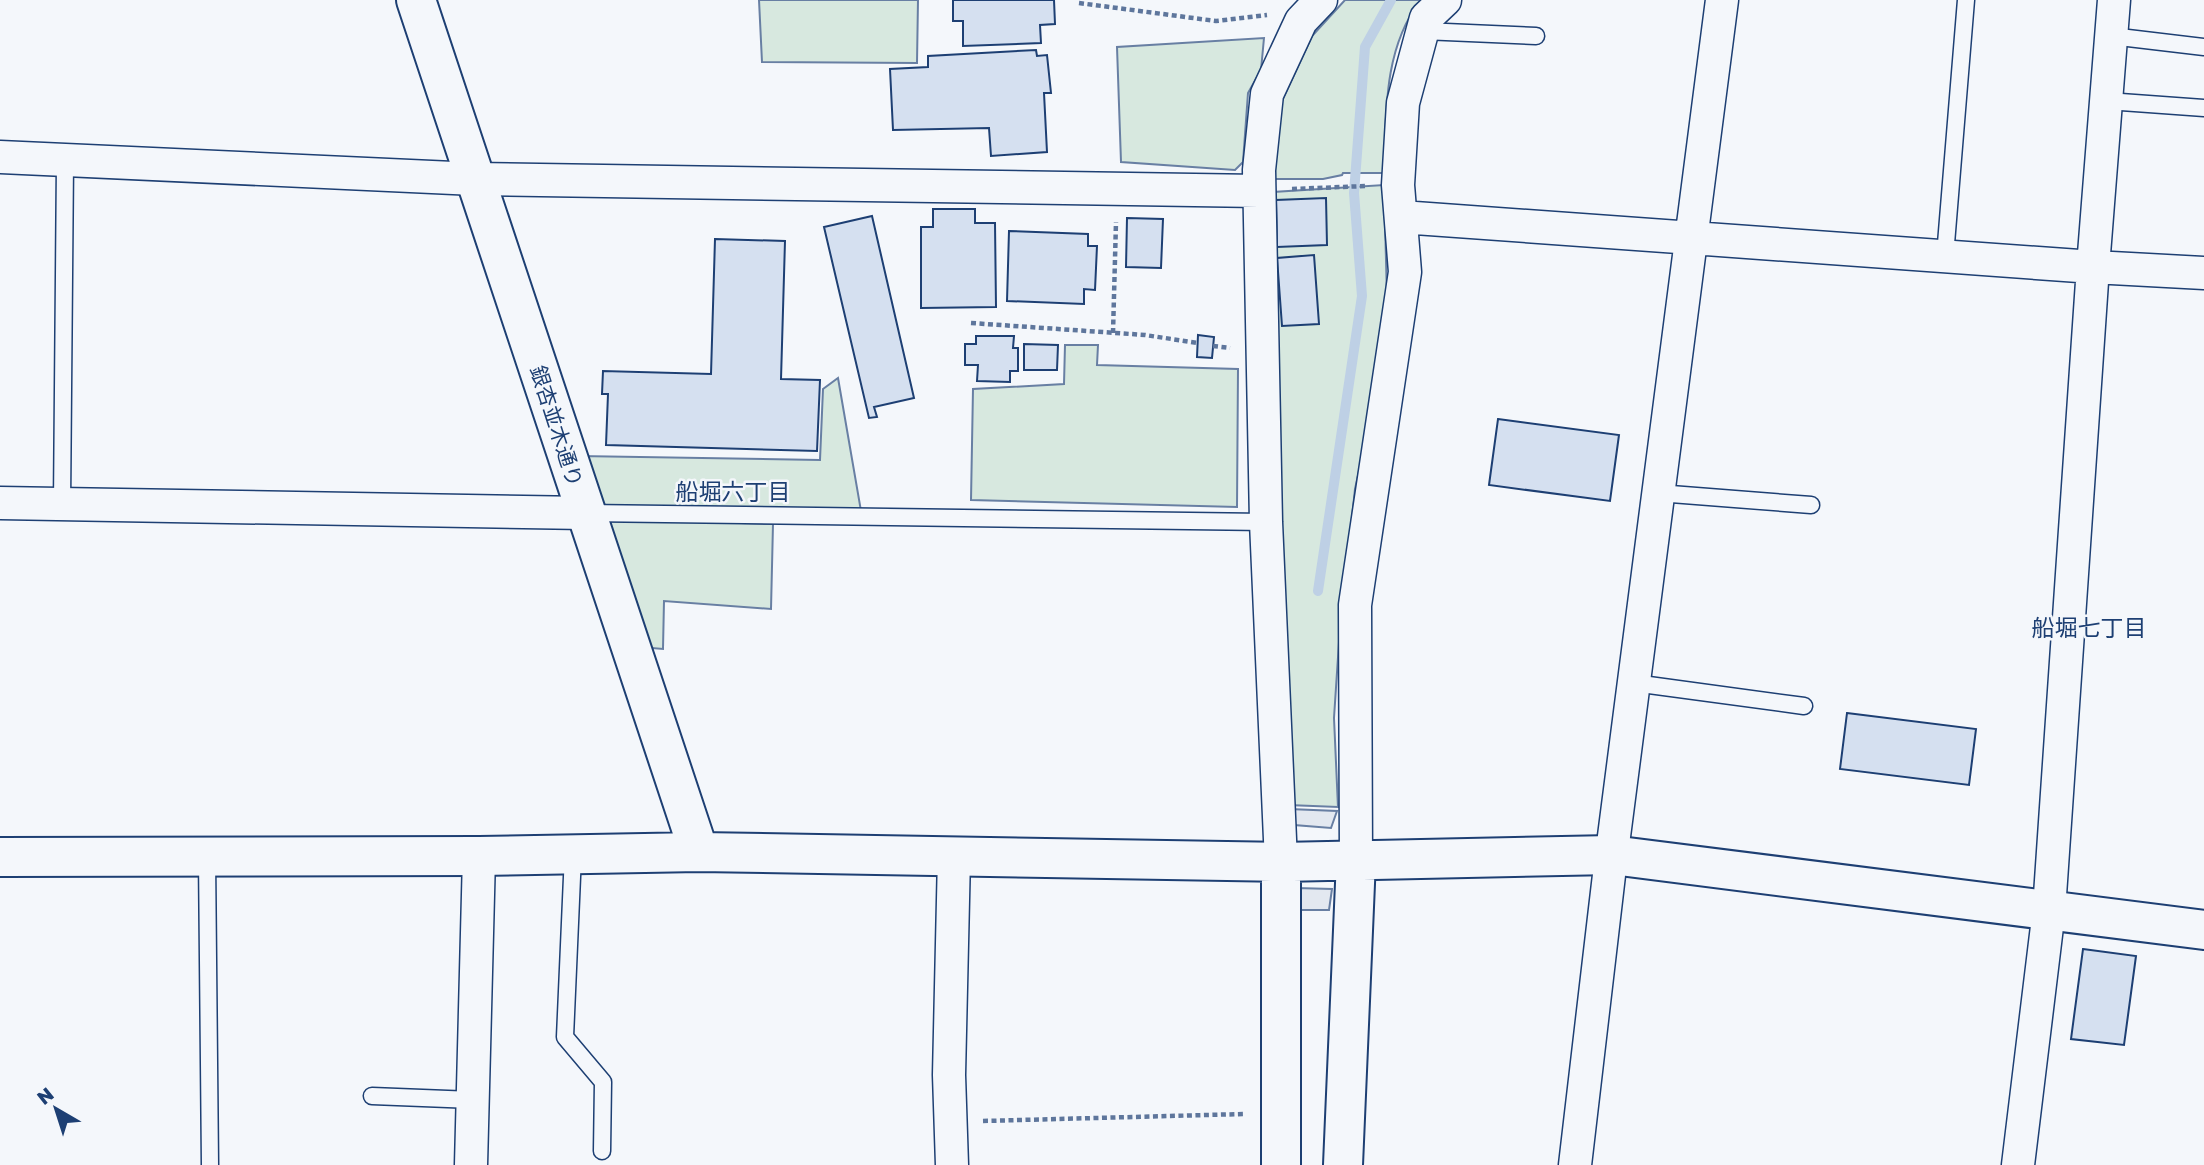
<svg xmlns="http://www.w3.org/2000/svg" width="2204" height="1165" font-family="'Golos Text','Noto Sans JP',sans-serif">
  <style>
    .green { fill: #d7e8df; stroke: #687fa3; stroke-width: 2 }
    .parking { fill: #e3e8f0; stroke: #687fa3; stroke-width: 2 }
    .lines { fill: none; stroke-linecap: round; stroke-linejoin: round }
    .stream { stroke: #bed0e5; stroke-width: 10 }
    .building { fill: #d5e0f0; stroke: #1d3f73; stroke-width: 2 }
    .service-casing { stroke: #1d3f73; stroke-width: 19 }
    .minor-casing { stroke: #1d3f73; stroke-width: 35 }
    .tertiary-casing { stroke: #1d3f73; stroke-width: 42 }
    .path { stroke: #5e769c; stroke-width: 4.5; stroke-dasharray: 5 3.5; stroke-linecap: butt }
    .service { stroke: #f4f7fb; stroke-width: 16 }
    .minor { stroke: #f4f7fb; stroke-width: 32 }
    .tertiary { stroke: #f4f7fb; stroke-width: 38 }
    .labels { text-anchor: middle; dominant-baseline: central; stroke-width: 5; stroke-linejoin: round; paint-order: stroke }
    .street-label { font-size: 21px; fill: #1d3f73; stroke: #f4f7fb }
    .neighbourhood-label { font-size: 23px; fill: #1d3f73; stroke: #f4f7fb }
  </style>
  <rect width="100%" height="100%" fill="#f4f7fb"/>
  <path class="green" d="M 759,0 L 918,0 L 917,63 L 762,62 Z
    M 1345,0 L 1421,0 C 1383,48 1386,115 1384,173 L 1343,173 L 1342,175 L 1323,179 L 1273,179 L 1280,105 L 1312,36 Z
    M 1264,38 L 1261,70 L 1248,93 L 1243,162 L 1235,170 L 1121,162 L 1117,47 Z
    M 1384,185 L 1387,297 L 1365,444 L 1355,489 L 1339,642 L 1334,718 L 1338,807 L 1288,805 L 1273,192 Z
    M 1065,345 L 1098,345 L 1097,365 L 1238,369 L 1237,507 L 971,500 L 973,389 L 1064,384 Z
    M 838,378 L 861,511 L 592,505 L 579,456 L 820,460 L 823,389 Z
    M 617,519 L 773,524 L 771,609 L 664,601 L 663,649 L 640,647 L 602,525 Z"/>
  <path class="parking" d="M 1289,809 L 1337,811 L 1331,828 L 1294,825 Z
    M 1296,888 L 1332,889 L 1329,910 L 1296,910 Z"/>
  <g class="lines">
    <path class="stream" d="M 1318,591 L 1362,296 L 1354,193 L 1365,47 L 1391,0"/>
  </g>
  <path class="building" d="M 953,0 L 1054,0 L 1055,24 L 1040,25 L 1041,43 L 963,46 L 963,21 L 953,21 Z
    M 1036,50 L 1037,56 L 1047,55 L 1051,93 L 1044,93 L 1047,152 L 991,156 L 989,128 L 893,130 L 890,69 L 928,67 L 928,56 Z
    M 1326,198 L 1327,245 L 1277,247 L 1276,200 Z
    M 933,209 L 975,209 L 975,223 L 995,223 L 996,307 L 921,308 L 921,227 L 933,227 Z
    M 872,216 L 914,398 L 874,407 L 877,417 L 869,418 L 824,227 Z
    M 1127,218 L 1163,219 L 1161,268 L 1126,267 Z
    M 1009,231 L 1088,234 L 1088,246 L 1097,246 L 1095,290 L 1084,289 L 1084,304 L 1007,301 Z
    M 715,239 L 785,241 L 781,379 L 820,380 L 817,451 L 606,445 L 608,394 L 602,394 L 603,371 L 711,374 Z
    M 1314,255 L 1319,324 L 1282,326 L 1277,258 Z
    M 1198,335 L 1214,337 L 1212,358 L 1197,357 Z
    M 976,336 L 1014,336 L 1013,348 L 1018,348 L 1018,371 L 1010,371 L 1010,382 L 977,381 L 978,365 L 965,365 L 965,344 L 976,344 Z
    M 1024,344 L 1058,345 L 1057,370 L 1024,370 Z
    M 1498,419 L 1619,435 L 1610,501 L 1489,485 Z
    M 1847,713 L 1976,729 L 1969,785 L 1840,769 Z
    M 2083,949 L 2136,956 L 2124,1045 L 2071,1039 Z"/>
  <g class="lines">
    <defs>
      <path id="service" d="M 1423,31 L 1536,36
        M 2111,36 L 2204,47
        M 2107,101 L 2204,108
        M 1945,256 L 1966,0
        M 1658,493 L 1811,505
        M 62,504 L 65,161
        M 586,513 L 1266,522
        M 1634,683 L 1804,706
        M 573,854 L 565,1037 L 603,1082 L 602,1151
        M 207,857 L 210,1165
        M 372,1096 L 473,1100"/>
      <path id="minor" d="M 0,157 L 475,179 L 1259,191
        M 1401,217 L 2093,267 L 2204,273
        M 0,503 L 585,513
        M 1356,860 L 1355,605 L 1405,272 L 1398,185 L 1403,103 L 1426,18 L 1445,0
        M 1281,862 L 1266,522 L 1259,170 L 1267,94 L 1301,21 L 1321,0
        M 471,1165 L 479,856
        M 952,1165 L 949,1075 L 954,856
        M 1575,1165 L 1609,875 L 1722,0
        M 2018,1165 L 2049,910 L 2093,267 L 2114,0"/>
      <path id="tertiary" d="M 416,0 L 699,852
        M 0,857 L 479,856 L 699,852 L 1281,862 L 1612,855 L 2204,930
        M 1281,1165 L 1281,862
        M 1343,1165 L 1356,860"/>
    </defs>
    <use href="#service" class="service-casing"/>
    <use href="#minor" class="minor-casing"/>
    <use href="#tertiary" class="tertiary-casing"/>
    <path class="path" d="M 1079,3 L 1216,21 L 1267,15
      M 1292,189 L 1367,186
      M 971,323 L 1145,335 L 1198,343
      M 1113,333 L 1116,222
      M 1213,346 L 1230,348
      M 983,1121 L 1244,1114"/>
    <use href="#service" class="service"/>
    <use href="#minor" class="minor"/>
    <use href="#tertiary" class="tertiary"/>
  </g>
  <g class="labels">
    <g class="street-label">
      <text transform="translate(557 426) rotate(72)">銀杏並木通り</text>
    </g>
    <g class="neighbourhood-label">
      <text x="733" y="491">船堀六丁目</text>
      <text x="2089" y="627">船堀七丁目</text>
    </g>
  </g>
  <g transform="translate(56 1109) rotate(321)" stroke="#f4f7fb" stroke-width="5" paint-order="stroke">
  <path d="M0-5L12 26L0 18L-12 26Z" fill="#1d3f73"/>
  <text y="-10" font-size="19" font-weight="bold" text-anchor="middle" fill="#1d3f73">N</text>
  </g>
</svg>
